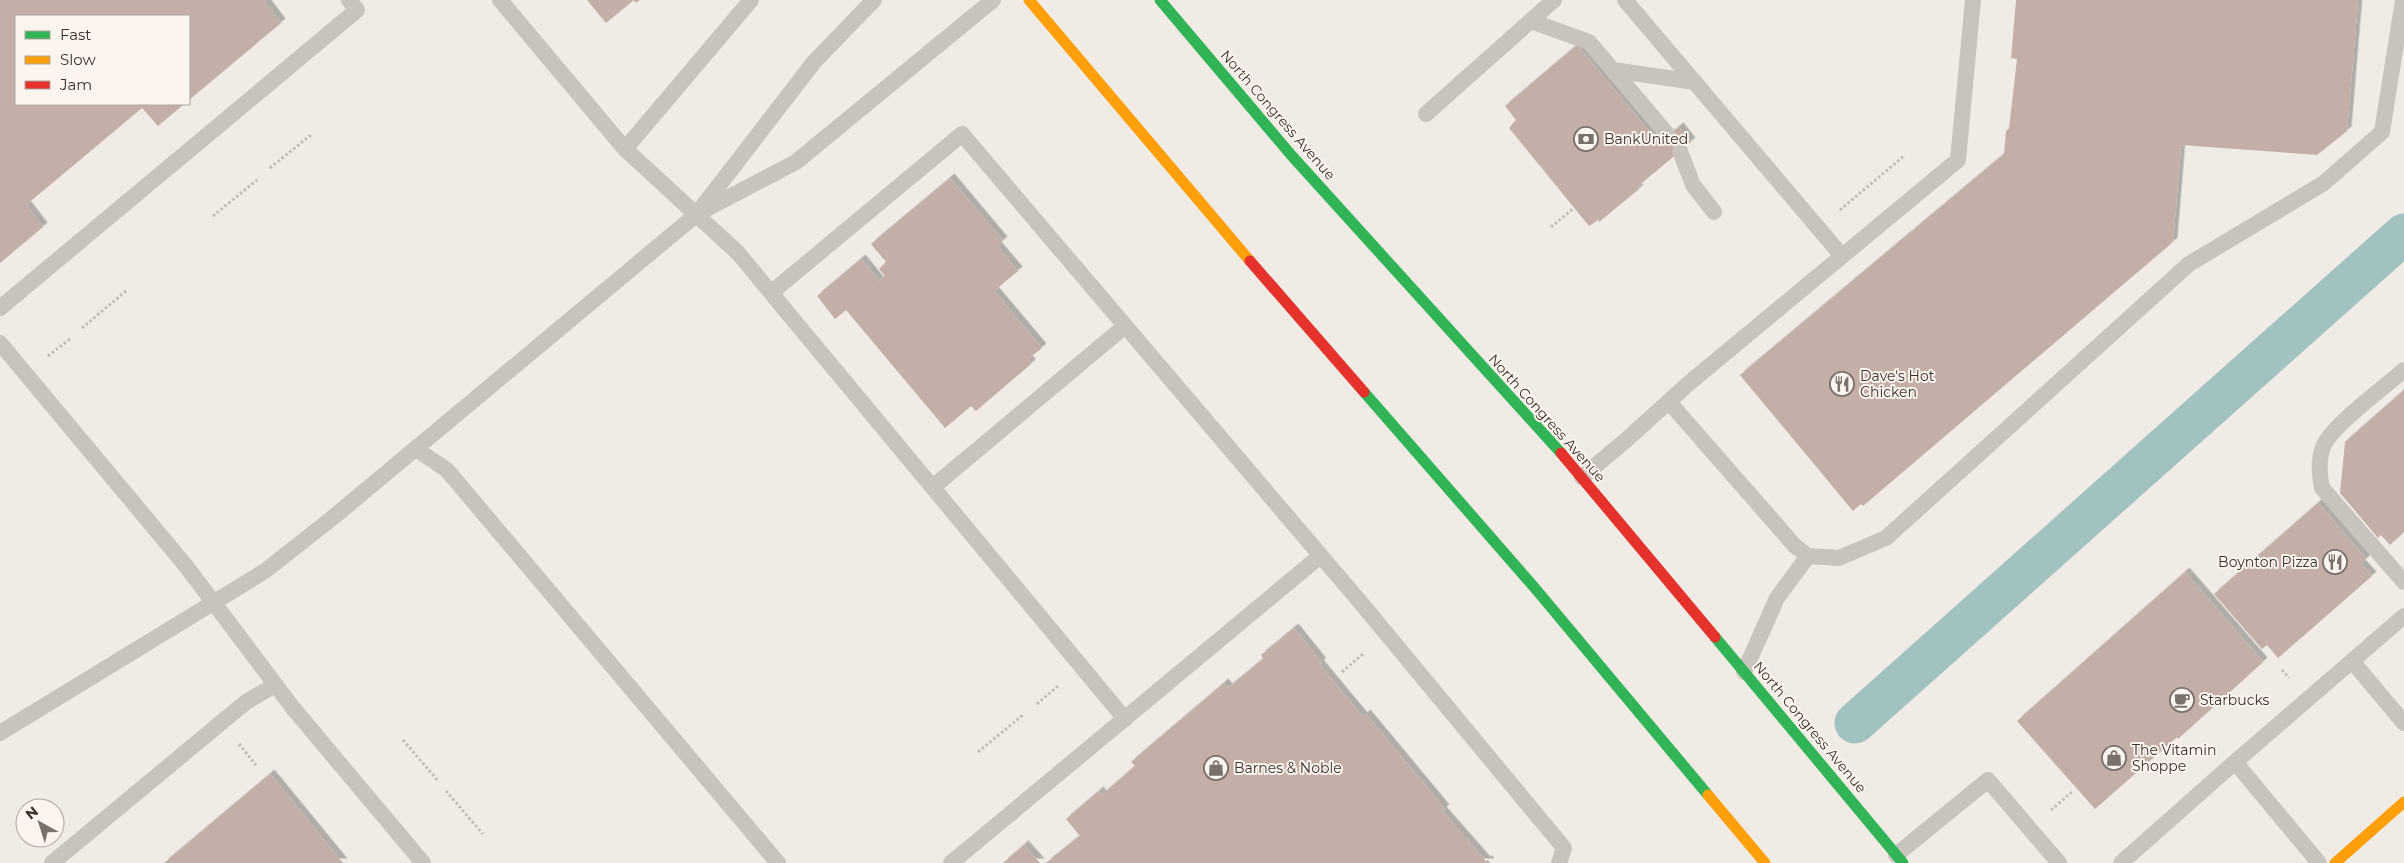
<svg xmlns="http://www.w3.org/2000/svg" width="2404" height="863" font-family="Montserrat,sans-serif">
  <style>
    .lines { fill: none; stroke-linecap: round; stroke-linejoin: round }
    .canal { stroke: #a1c2c1; stroke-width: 41 }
    .building { fill: #c3afa7; filter: url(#shadow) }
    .path { stroke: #c2bbb6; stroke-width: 3; stroke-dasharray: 2.5 2.5; stroke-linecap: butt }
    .lane { stroke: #c9c3be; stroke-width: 16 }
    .fast { stroke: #30b455; stroke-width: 11 }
    .slow { stroke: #ff9f0a; stroke-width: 11 }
    .jam { stroke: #e5322d; stroke-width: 11 }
    .labels { text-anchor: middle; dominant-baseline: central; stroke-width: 4; stroke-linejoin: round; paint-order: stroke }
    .street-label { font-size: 14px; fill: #3b302b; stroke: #fbf5ee }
    .poi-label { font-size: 14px; fill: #3b302b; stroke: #fbf5ee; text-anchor: start }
  </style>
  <defs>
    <filter id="shadow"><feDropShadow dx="4.5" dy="-4.5" stdDeviation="0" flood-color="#0004"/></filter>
  </defs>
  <rect width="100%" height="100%" fill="#f0ebe5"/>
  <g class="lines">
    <path class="canal" d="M 1855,723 L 2404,234"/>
  </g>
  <path class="building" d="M 0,0 L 267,0 L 265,2 L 281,23 L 189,100 L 189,16 L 16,16 L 16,104 L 184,104 L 158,126 L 142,108 L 26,205 L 43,227 L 0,263 Z
    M 587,0 L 640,0 L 636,3 L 634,0 L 606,23 Z
    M 2016,0 L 2358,0 L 2347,131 L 2317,155 L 2181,145 L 2173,242 L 1863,506 L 1861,504 L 1853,511 L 1740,375 L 2004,154 L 2006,131 L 2009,128 L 2017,59 L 2011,58 Z
    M 1577,45 L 1659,143 L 1679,127 L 1691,142 L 1637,187 L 1639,189 L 1599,222 L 1598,220 L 1589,226 L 1509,128 L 1516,120 L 1505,106 Z
    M 950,178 L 1003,241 L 997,246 L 1018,271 L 994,291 L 1042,348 L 1028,359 L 1031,364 L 976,411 L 971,406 L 945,428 L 846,310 L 835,319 L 817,296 L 861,259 L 879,281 L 885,276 L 879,269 L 886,262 L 871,244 Z
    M 2404,390 L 2404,532 L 2390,545 L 2381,535 L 2378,538 L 2340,493 L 2345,442 Z
    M 2318,503 L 2366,559 L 2361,564 L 2372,576 L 2278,658 L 2267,645 L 2262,649 L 2214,594 Z
    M 2185,572 L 2263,662 L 2178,739 L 2177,737 L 2095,809 L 2017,721 Z
    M 1294,628 L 1322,663 L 1319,664 L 1363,717 L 1366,714 L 1445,809 L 1442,811 L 1486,861 L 1488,860 L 1490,863 L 1046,863 L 1080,836 L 1066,819 L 1099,791 L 1102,795 L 1135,766 L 1131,762 L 1224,683 L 1228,688 L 1263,659 L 1261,655 Z
    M 270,774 L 343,863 L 164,863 Z
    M 1024,845 L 1040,863 L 1003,863 Z"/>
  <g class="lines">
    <path class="path" d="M 270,168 L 312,134
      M 1840,210 L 1905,155
      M 213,216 L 257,180
      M 1551,227 L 1574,208
      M 82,328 L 126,291
      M 48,356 L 70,339
      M 2282,670 L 2289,678
      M 1342,672 L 1364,653
      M 1037,704 L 1059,685
      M 403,740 L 439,782
      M 239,744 L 256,765
      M 978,752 L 1023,715
      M 446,791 L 483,834
      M 2051,810 L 2072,792"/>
    <path class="lane" d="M 500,0 L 625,149 L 738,253 L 1125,719
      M 1625,0 L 1842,256
      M 1531,21 L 1589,42 L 1668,135
      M 1613,70 L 1695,82
      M 1426,114 L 1554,0
      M 625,149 L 751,0
      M 1680,151 L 1693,185 L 1714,212
      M 700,210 L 814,62 L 874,0
      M 772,292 L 962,134 L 1361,603 L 1564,848 L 1559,863
      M 0,308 L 357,10 L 349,0
      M 0,343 L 186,566 L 293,708 L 423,863
      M 2404,370 C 2386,386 2331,426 2323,447 C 2318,461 2319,474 2322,488 L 2404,582
      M 1669,402 L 1795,546 L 1808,556 L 1839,558 L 1886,538 L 2189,264 L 2324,183 L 2382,132 L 2403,0
      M 416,449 L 447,470 L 778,863
      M 1582,477 L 1625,441 L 1688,384 L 1958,160 L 1973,0
      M 933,487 L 1125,326
      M 2404,616 L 2352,661 L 2404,723
      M 1744,672 L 1777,598 L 1808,556
      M 0,733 L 265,571 L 336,515 L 697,214 L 796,162 L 993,0
      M 2235,762 L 2352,661
      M 1896,855 L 1988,780 L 2059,863
      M 52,863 L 246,702 L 275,685
      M 951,863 L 1319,557
      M 2121,863 L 2235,762 L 2319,863"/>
    <path class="fast" d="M 1160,0 L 1292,156 L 1561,453
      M 1364,392 L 1534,587 L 1708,795
      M 1715,637 L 1903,863"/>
    <path class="slow" d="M 1029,0 L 1250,261
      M 1708,795 L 1765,863
      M 2335,863 L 2404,802"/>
    <path class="jam" d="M 1250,261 L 1364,392
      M 1561,453 L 1715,637"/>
  </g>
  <defs>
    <symbol id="bank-ring" viewBox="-11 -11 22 22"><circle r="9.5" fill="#fbf5ee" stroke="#7a716c" stroke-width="1.5"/><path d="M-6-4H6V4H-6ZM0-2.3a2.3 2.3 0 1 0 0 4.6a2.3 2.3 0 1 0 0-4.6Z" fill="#7a716c"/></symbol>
    <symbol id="restaurant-ring" viewBox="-11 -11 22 22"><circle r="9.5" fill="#fbf5ee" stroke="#7a716c" stroke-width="1.5"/><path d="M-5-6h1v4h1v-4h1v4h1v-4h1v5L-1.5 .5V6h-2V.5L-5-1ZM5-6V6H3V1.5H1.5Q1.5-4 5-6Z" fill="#7a716c"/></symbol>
    <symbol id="cafe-ring" viewBox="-11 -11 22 22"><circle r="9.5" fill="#fbf5ee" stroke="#7a716c" stroke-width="1.5"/><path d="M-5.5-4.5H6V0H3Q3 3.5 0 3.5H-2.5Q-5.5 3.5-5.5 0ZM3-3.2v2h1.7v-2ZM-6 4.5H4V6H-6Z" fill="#7a716c"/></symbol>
    <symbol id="shop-ring" viewBox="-11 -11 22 22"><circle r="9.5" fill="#fbf5ee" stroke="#7a716c" stroke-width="1.5"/><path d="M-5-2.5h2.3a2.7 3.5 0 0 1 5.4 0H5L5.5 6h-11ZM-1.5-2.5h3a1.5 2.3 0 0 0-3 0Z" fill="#7a716c"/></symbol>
  </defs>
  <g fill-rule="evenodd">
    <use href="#bank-ring" x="1572" y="125" width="28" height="28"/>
    <use href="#restaurant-ring" x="1828" y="370" width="28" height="28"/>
    <use href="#restaurant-ring" x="2321" y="548" width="28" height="28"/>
    <use href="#cafe-ring" x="2168" y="686" width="28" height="28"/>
    <use href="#shop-ring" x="2100" y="744" width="28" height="28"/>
    <use href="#shop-ring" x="1202" y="754" width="28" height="28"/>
  </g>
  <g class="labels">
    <g class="street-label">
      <text transform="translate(1278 115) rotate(49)">North Congress Avenue</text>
      <text transform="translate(1547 418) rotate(48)">North Congress Avenue</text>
      <text transform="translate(1810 727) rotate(50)">North Congress Avenue</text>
    </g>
    <g class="poi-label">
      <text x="1604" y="139">BankUnited</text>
      <text x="1860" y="376">Dave's Hot<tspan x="1860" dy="16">Chicken</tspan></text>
      <text x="2318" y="562" text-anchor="end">Boynton Pizza</text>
      <text x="2200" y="700">Starbucks</text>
      <text x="2132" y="750">The Vitamin<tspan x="2132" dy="16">Shoppe</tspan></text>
      <text x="1234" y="768">Barnes &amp; Noble</text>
    </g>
  </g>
  <rect x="15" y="15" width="175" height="90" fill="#fbf5ee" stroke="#aea6a0"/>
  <rect x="25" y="31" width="25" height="8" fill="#30b455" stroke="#aea6a0"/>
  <text x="60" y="40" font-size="15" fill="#3b302b">Fast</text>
  <rect x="25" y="56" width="25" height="8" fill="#ff9f0a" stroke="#aea6a0"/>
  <text x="60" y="65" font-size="15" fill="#3b302b">Slow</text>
  <rect x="25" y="81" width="25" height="8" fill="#e5322d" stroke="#aea6a0"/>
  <text x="60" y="90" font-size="15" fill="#3b302b">Jam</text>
  <g transform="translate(40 823) rotate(321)"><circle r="24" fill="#fbf5ee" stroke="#aea6a0"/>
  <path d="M0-4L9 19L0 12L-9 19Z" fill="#7a716c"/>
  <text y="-8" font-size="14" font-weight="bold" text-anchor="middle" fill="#3b302b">N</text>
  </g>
</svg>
